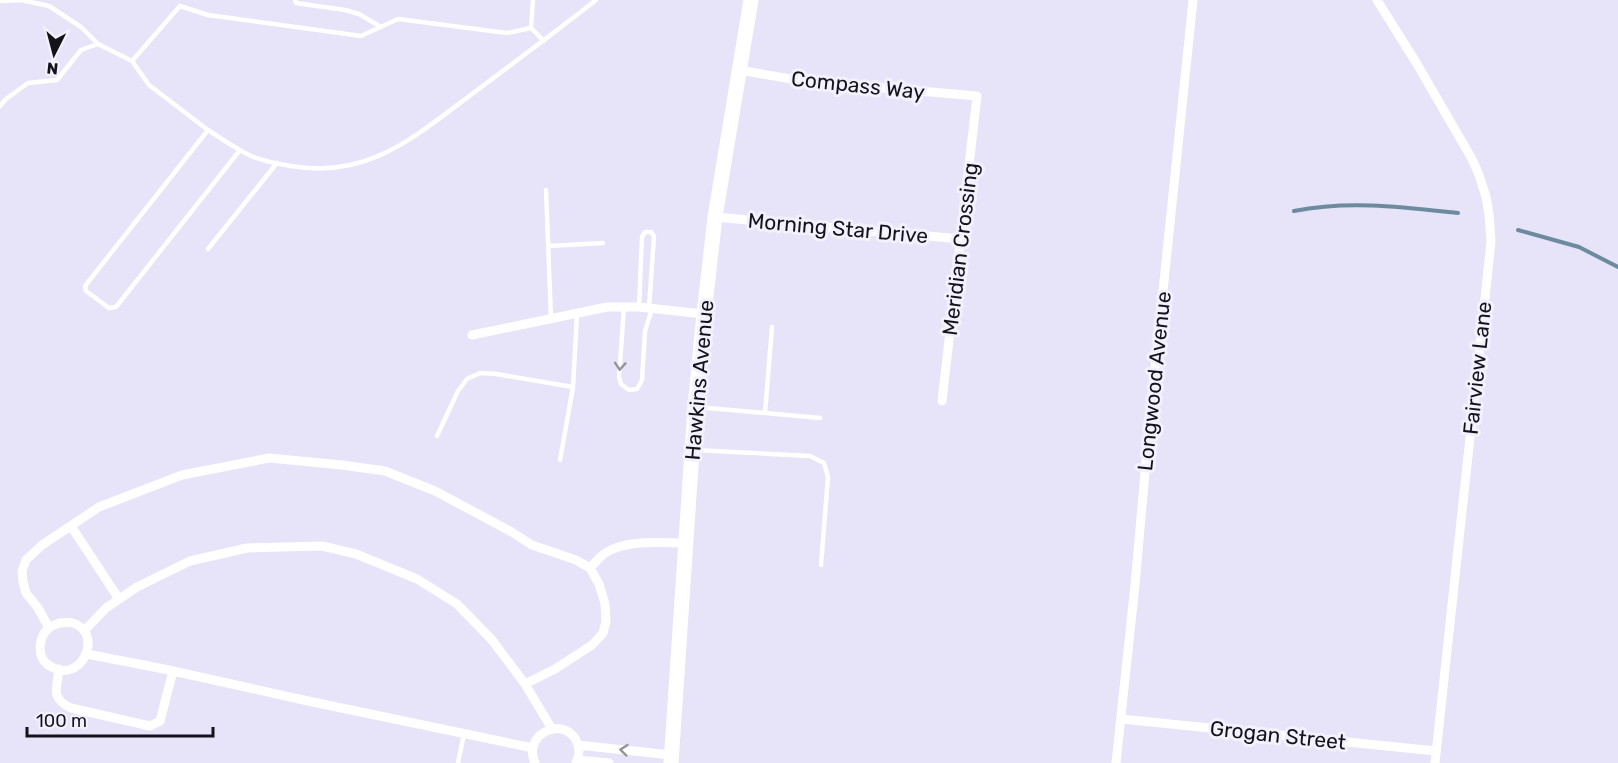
<svg xmlns="http://www.w3.org/2000/svg" width="1618" height="763" font-family="Rubik,sans-serif">
  <style>
    .lines { fill: none; stroke-linecap: round; stroke-linejoin: round }
    .stream { stroke: #6c8b9f; stroke-width: 4 }
    .lane { stroke: #fff; stroke-width: 4.5 }
    .street { stroke: #fff; stroke-width: 9 }
    .primary { stroke: #fff; stroke-width: 15 }
    .oneway { stroke: #959598 }
    .labels { text-anchor: middle; dominant-baseline: central; stroke-width: 6; stroke-linejoin: round; paint-order: stroke }
    .street-label { font-size: 21px; fill: #14131a; stroke: #f4f1fe }
  </style>
  <rect width="100%" height="100%" fill="#e7e3f8"/>
  <g class="lines">
    <path class="stream" d="M 1294,211 C 1349,200 1403,207 1458,213
      M 1518,230 L 1579,247 L 1618,267"/>
    <path class="lane" d="M 295,0 L 296,3 L 345,10 L 359,14 L 381,27
      M 0,1 L 21,0 L 49,6 L 81,27 L 98,44
      M 180,6 L 208,15 L 361,36 L 398,19 L 507,33 L 531,28 L 544,41
      M 180,6 L 132,61 L 149,85 L 208,130
      M 531,28 L 533,0
      M 0,106 L 6,99 L 28,83 L 57,80 L 81,50 L 98,44 L 132,61
      M 240,150 L 116,307 L 109,308 L 86,291 L 85,286 L 208,130 C 222,139 236,149 251,156 C 263,161 278,164 291,166 C 366,179 412,139 468,97 C 511,65 554,33 596,0
      M 546,190 L 551,319
      M 548,246 L 603,243
      M 208,249 L 277,163
      M 624,307 L 619,377 L 621,384 L 629,390 L 637,389 L 642,380 L 645,331 L 652,309
      M 639,307 L 642,237 L 645,232 L 651,232 L 654,236 L 649,308
      M 697,407 L 820,418
      M 765,413 L 772,327
      M 437,436 L 458,391 L 467,379 L 480,373 L 496,374 L 573,387
      M 694,450 L 810,456 L 824,463 L 828,477 L 821,565
      M 560,460 L 573,387 L 577,314
      M 458,763 L 464,734"/>
    <path class="street" d="M 1377,0 L 1417,64 L 1472,159 L 1479,175 L 1486,197 L 1489,214 L 1491,242 L 1435,763
      M 739,70 L 803,81 L 977,96 L 942,401
      M 715,217 L 961,239
      M 472,335 L 607,307 L 639,307 L 704,314
      M 71,526 L 119,599
      M 590,568 C 595,563 601,555 607,552 C 628,539 662,543 686,543
      M 59,623 C 63,623 69,622 73,623 C 105,633 81,689 47,664 C 36,655 39,635 50,627 C 53,625 56,625 59,623 Z
      M 49,628 L 38,608 L 26,593 L 23,582 L 22,571 L 26,560 L 42,545 L 99,507 L 182,475 L 269,458 L 342,465 L 385,471 L 435,491 L 510,531 L 532,545 L 576,560 L 590,568 L 599,584 L 605,604 L 606,622 L 603,633 L 592,645 L 555,669 L 525,684
      M 84,631 L 106,608 L 137,587 L 190,561 L 247,548 L 322,546 L 356,554 L 417,579 L 457,604 L 492,640 L 525,684 L 552,729
      M 87,654 L 164,669 L 308,701 L 533,748
      M 59,669 C 57,689 50,698 71,708 L 150,726 L 160,721 L 173,671
      M 1121,719 L 1436,751
      M 578,745 L 671,755
      M 578,760 L 609,763
      M 535,763 C 522,735 562,715 576,740 C 580,748 580,755 576,763
      M 1116,763 L 1135,585 L 1149,427 L 1193,0"/>
    <path class="primary" d="M 671,763 L 695,407 L 704,314 L 715,217 L 751,0"/>
  </g>
  <defs><path id="oneway-chevron" d="M-2-3.5L2.5 0L-2 3.5" fill="none" stroke-width="1.6" stroke-linecap="round" stroke-linejoin="round" transform="scale(1.5)"/></defs>
  <g class="oneway">
    <use href="#oneway-chevron" transform="translate(620 366) rotate(94)"/>
    <use href="#oneway-chevron" transform="translate(624 750) rotate(-174)"/>
  </g>
  <g class="labels">
    <g class="street-label">
      <text transform="translate(858 85) rotate(6)">Compass Way</text>
      <text transform="translate(838 228) rotate(5)">Morning Star Drive</text>
      <text transform="translate(960 249) rotate(-83)">Meridian Crossing</text>
      <text transform="translate(1477 368) rotate(-84)">Fairview Lane</text>
      <text transform="translate(699 380) rotate(-85)">Hawkins Avenue</text>
      <text transform="translate(1154 381) rotate(-84)">Longwood Avenue</text>
      <text transform="translate(1278 735) rotate(6)">Grogan Street</text>
    </g>
  </g>
  <g transform="translate(54 54) rotate(186)" stroke="#f4f1fe" stroke-width="4.5" paint-order="stroke">
  <path d="M0-4.5L10 22L0 15L-10 22Z" fill="#14131a"/>
  <text y="-9" font-size="16" font-weight="bold" text-anchor="middle" fill="#14131a">N</text>
  </g>
  <path d="M27 727v9h186v-9" fill="none" stroke="#14131a" stroke-width="3"/>
  <text x="36" y="727" font-size="18" fill="#14131a" stroke="#f4f1fe" stroke-width="4.5" paint-order="stroke">100 m</text>
</svg>
